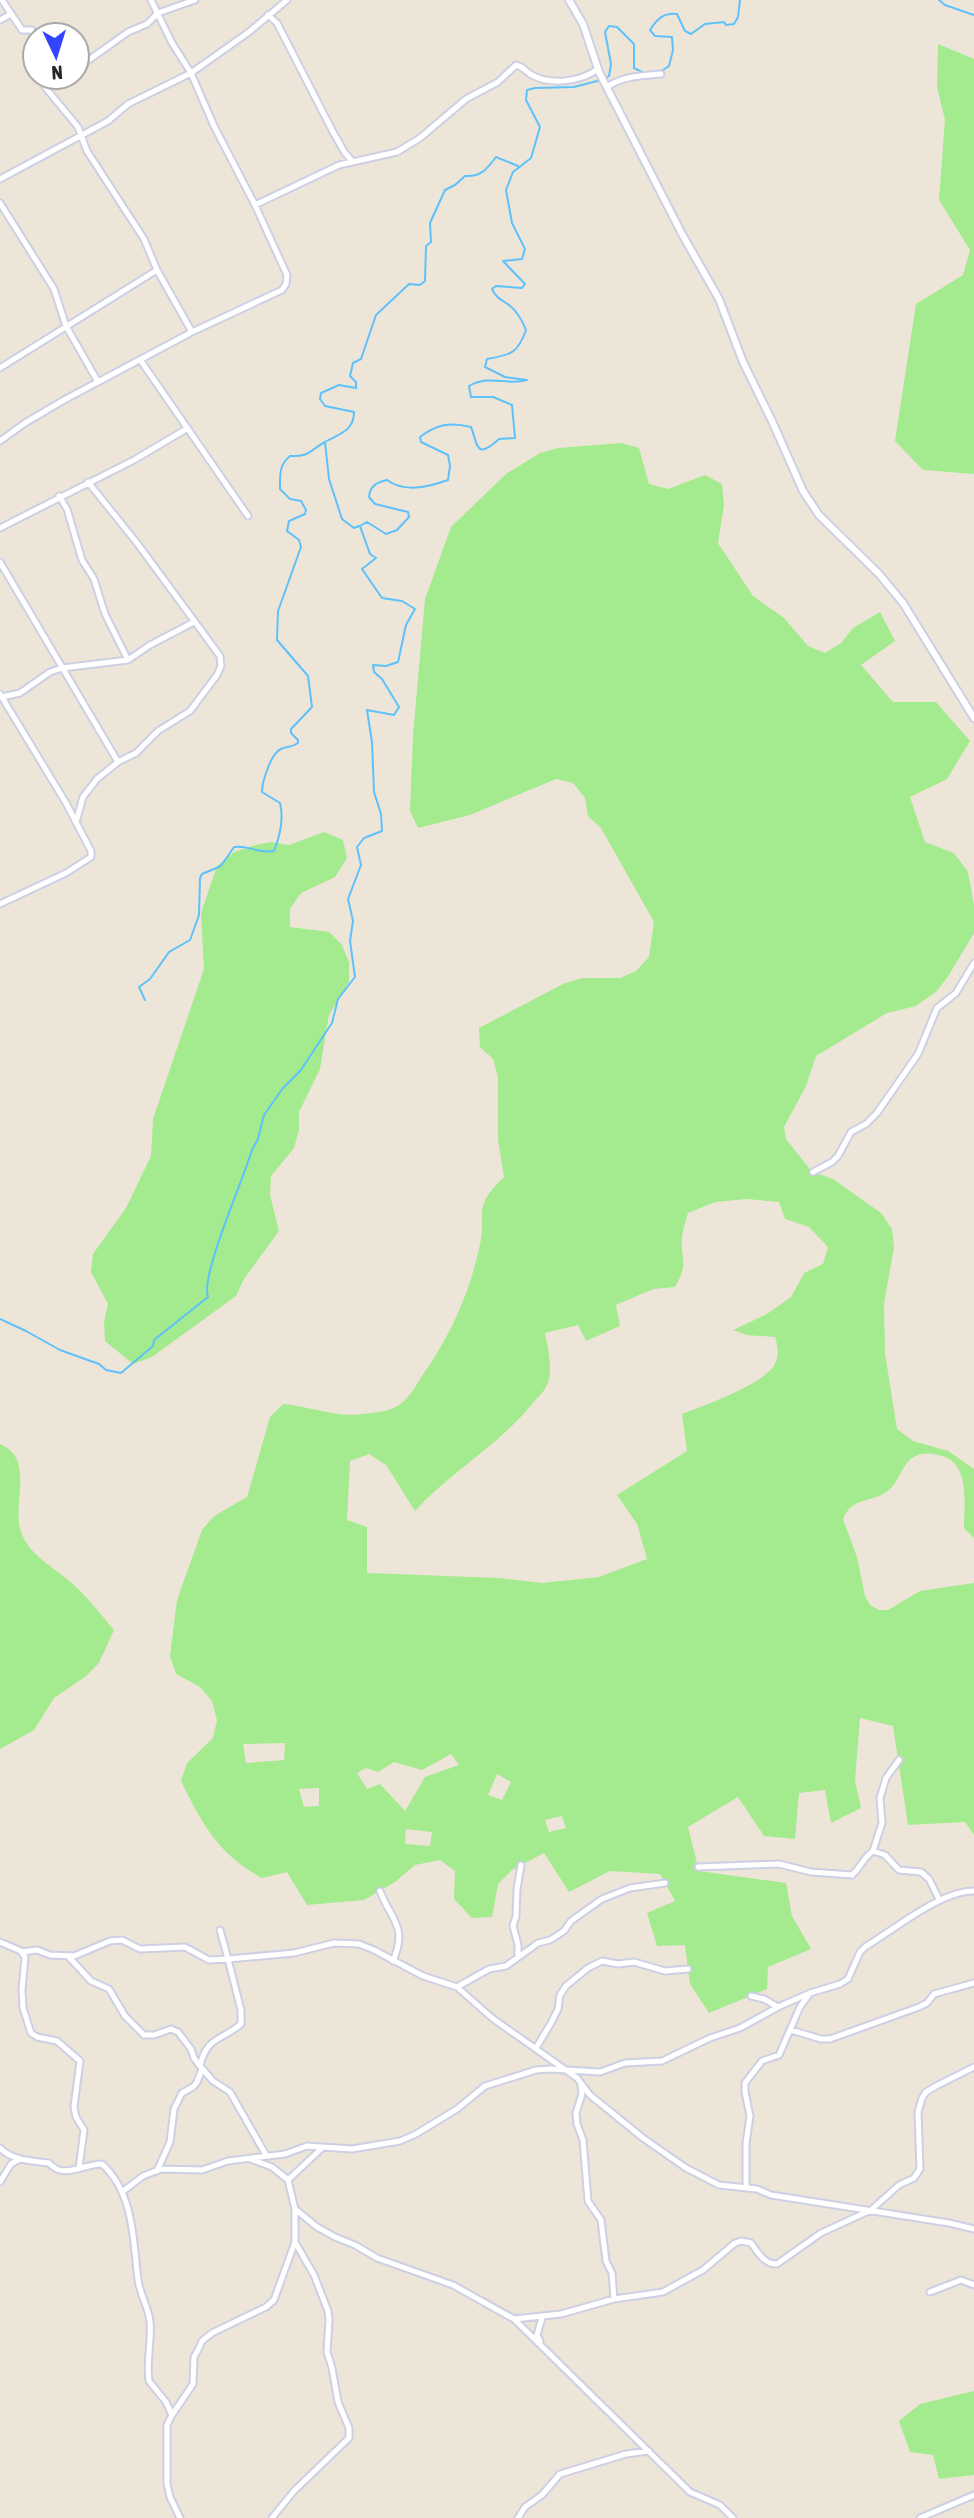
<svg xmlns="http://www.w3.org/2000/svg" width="974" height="2518" font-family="'Asap Condensed',sans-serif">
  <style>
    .green { fill: #a4ea8e; fill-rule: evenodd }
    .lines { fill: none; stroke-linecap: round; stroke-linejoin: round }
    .stream { stroke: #5ec1fb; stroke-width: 2 }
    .minor-casing { stroke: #cdcfe4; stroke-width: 9 }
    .tertiary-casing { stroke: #cdcfe4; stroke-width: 10 }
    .minor { stroke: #fff; stroke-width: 5 }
    .tertiary { stroke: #fff; stroke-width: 6 }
  </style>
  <rect width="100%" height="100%" fill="#ede6d8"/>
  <path class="green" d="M 938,44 L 974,59 L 974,474 L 923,470 L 895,441 L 916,304 L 963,275 L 970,250 L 939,200 L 945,120 L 937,87 Z
    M 622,443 L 639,448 L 649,484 L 668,489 L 705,475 L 722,484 L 724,505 L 718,543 L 753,596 L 784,618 L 808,646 L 825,653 L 841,643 L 853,628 L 880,612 L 895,641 L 861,665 L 893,702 L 936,702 L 970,741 L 947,779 L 910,797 L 925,842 L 954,853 L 968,872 L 974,905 L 974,933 L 949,975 L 937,991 L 916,1006 L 887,1013 L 816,1056 L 806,1086 L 784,1127 L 786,1139 L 812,1172 L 833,1179 L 881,1213 L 892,1229 L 894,1248 L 884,1303 L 885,1353 L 897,1429 L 913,1441 L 948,1451 L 974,1469 L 974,1538 L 964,1528 C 964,1502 971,1461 938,1455 C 929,1453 920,1452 912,1458 C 901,1466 899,1484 886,1492 C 870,1503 852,1497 843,1519 L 857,1557 L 865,1596 L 870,1605 L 879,1610 L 888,1610 L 920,1591 L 974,1583 L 974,1835 L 965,1822 L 908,1825 L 893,1726 L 860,1718 L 855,1780 L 861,1808 L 831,1823 L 825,1790 L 799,1793 L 795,1839 L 764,1836 L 738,1797 L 688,1827 L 699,1871 L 786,1883 L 792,1916 L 811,1949 L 768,1967 L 767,1989 L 709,2013 L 690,1984 L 685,1945 L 657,1946 L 647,1913 L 675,1901 L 660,1874 L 610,1871 L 569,1892 L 544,1853 L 512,1870 L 498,1884 L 492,1917 L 472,1918 L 454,1899 L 455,1871 L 440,1860 L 415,1865 L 395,1882 L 364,1900 L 307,1905 L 287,1872 L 262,1878 C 219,1855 202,1824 181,1781 L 187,1763 L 213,1738 L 217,1720 L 212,1701 L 200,1687 L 176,1674 L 170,1656 L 177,1600 L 202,1530 L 214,1516 L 247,1497 L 270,1417 L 283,1404 C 310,1406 335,1418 363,1414 C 373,1413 391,1411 399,1405 C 409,1398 416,1386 422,1376 C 449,1338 469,1295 479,1249 C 488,1213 470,1209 504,1177 L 498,1140 L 498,1077 L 493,1059 L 480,1047 L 479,1028 L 563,984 L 582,978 L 620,978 L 636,971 L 649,957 L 654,922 L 601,828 L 588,816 L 585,798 L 573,783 L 556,779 L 470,815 L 418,828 L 410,811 L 413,735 L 425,599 L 451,527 L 506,474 L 540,453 L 558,448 ZM 747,1199 L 779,1202 L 785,1219 L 809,1227 L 828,1247 L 823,1264 L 804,1273 L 791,1297 L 767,1314 L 733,1330 L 747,1335 L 775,1337 C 778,1346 779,1356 775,1364 C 766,1383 703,1406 682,1414 L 687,1451 L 617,1495 L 637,1524 L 647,1559 L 599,1577 L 542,1583 L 499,1578 L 367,1573 L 367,1527 L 347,1520 L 350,1461 L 369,1454 L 386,1465 L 415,1511 C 450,1472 498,1446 532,1404 C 536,1399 543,1393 546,1387 C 554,1372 548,1349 545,1333 L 578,1325 L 586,1341 L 620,1326 L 616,1305 L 653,1289 L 675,1287 C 690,1261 680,1261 682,1236 C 683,1229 686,1220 688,1213 L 715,1202 ZM 285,1743 L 284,1760 L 246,1763 L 243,1744 ZM 451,1754 L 459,1765 L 425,1777 L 405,1811 L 380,1784 L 367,1789 L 357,1773 L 366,1768 L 378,1772 L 394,1762 L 422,1770 ZM 497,1774 L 511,1782 L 502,1800 L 488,1795 ZM 319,1788 L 319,1806 L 304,1807 L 299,1789 ZM 562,1816 L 566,1828 L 549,1832 L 545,1820 ZM 406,1829 L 432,1832 L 430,1846 L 405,1844 Z
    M 324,832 L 343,840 L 347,858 L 335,877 L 301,893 L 290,909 L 290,927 L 329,932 L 342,945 L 349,962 L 349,982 L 329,1015 L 320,1069 L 299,1112 L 299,1130 L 294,1148 L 271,1176 L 270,1195 L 279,1231 L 244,1279 L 236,1296 L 152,1357 L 133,1364 L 105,1341 L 104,1322 L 108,1304 L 91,1272 L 93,1254 L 126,1208 L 151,1156 L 153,1119 L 204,969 L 201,913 L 217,866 L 234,852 L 252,846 L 270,842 L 289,845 Z
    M 0,1444 C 36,1459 11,1504 21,1532 C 29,1556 57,1569 74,1585 C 89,1599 101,1615 114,1630 L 99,1663 L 85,1677 L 54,1698 L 34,1730 L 0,1749 Z
    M 974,2391 L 974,2475 L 939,2479 L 933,2455 L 910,2452 L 899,2421 L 920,2404 Z"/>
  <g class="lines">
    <path class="stream" d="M 939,0 L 945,5 L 974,15
      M 660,72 L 669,66 L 673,50 L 672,37 L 655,36 L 650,30 C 657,19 664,12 677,14 L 685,31 L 691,34 L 705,24 L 724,22 L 726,25 L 734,24 L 738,17 L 740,0
      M 606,78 L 609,76 L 611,64 L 605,32 L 609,26 L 617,27 L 634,44 L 634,68 L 644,73
      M 325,442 L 329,479 L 342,519 L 354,528 L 359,526
      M 145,1000 L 139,987 L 150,979 L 169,952 L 190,940 L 199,915 L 200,878 L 202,874 L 221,866 L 234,847 C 250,845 257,854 274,851 C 280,836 284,819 280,803 L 262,792 C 262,782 271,753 281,749 C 287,746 291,748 298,743 L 298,740 L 291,733 L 291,729 L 312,707 L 308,676 L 277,640 L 278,611 L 301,547 L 299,540 L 287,531 L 289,521 L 305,514 L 306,510 L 301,501 L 290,499 L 280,489 C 280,475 279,465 290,456 C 310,457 310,450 325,442 C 339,434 354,431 354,412 L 325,406 L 320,399 L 321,393 L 339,385 L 356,388 L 356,382 L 350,376 L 353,363 L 361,359 L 376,315 L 409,284 L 420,285 L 425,281 L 426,246 L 431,242 L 430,223 L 445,190 L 455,185 L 465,176 C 481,177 487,169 496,157 L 518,166
      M 0,1319 L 26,1331 L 60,1350 L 99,1364 L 106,1370 L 121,1373 L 153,1346 L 154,1340 L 208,1297 C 200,1276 244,1178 252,1150 L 258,1139 L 264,1115 L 283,1088 L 301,1070 L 312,1053 L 332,1023 L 338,999 L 355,977 L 350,941 L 353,921 L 348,899 L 361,865 L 357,847 L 364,838 L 382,831 L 381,814 L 374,792 L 372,742 L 367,710 L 394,715 L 399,707 L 382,679 L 374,672 L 373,665 L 386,666 L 398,662 L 406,625 L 415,609 L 402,601 L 382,598 L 362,569 L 376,558 L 370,554 L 360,526 L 367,522 L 386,534 L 397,530 L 409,517 L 408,512 L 375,504 L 369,497 C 370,486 377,482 387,480 C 405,493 428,487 448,480 L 450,466 L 448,455 L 421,442 L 420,437 C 437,424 450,422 471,427 C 478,444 475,461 499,439 L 515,438 L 512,405 L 493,397 L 471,397 L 469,386 C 490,374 506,386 527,380 L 505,377 L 485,367 L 487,359 C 511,355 518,353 526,330 C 522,320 517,311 509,305 C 502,300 496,298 492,289 L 496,286 L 522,288 L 525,284 L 503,261 L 522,259 L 525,249 L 512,223 L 506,190 L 513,172 L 531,158 L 540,127 L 526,100 L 527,90 L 535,88 L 574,87 L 601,80"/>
    <defs>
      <path id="minor" d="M 2,0 L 22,30 L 32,30 L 35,45
        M 268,15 L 277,23 L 333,132 L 345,153 L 353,162
        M 0,20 L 11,14
        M 77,65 L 86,62 L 128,32 L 147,24 L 158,13 L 195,0
        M 50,77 L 45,87 L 78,127 L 87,151 L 144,239 L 157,270 L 192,332
        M 607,87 C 622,76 642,76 661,74
        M 0,179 L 108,121 L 128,104 L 191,73 L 249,32 L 287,0
        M 0,203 L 54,289 L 66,326 L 98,382
        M 255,205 L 339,165 L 397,152 L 420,138 L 466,99 L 498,82 L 516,65 C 524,67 524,70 530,74 C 550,86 580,82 598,69
        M 141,361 L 248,516
        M 0,368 L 157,270
        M 0,441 L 25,423 L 64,400 L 192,332 L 282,290 L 286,284 L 287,275 L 255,205 L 214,126 L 191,73 L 172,43 L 151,0
        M 59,496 L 67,509 L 82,560 L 94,579 L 105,614 L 128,660
        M 0,528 L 134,460 L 188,428
        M 0,562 L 118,762
        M 0,694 L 66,803 L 91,851 L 91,857 L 66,873 L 0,904
        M 2,697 L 20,693 L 50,672 L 62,668 L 128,660 L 150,645 L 194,622
        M 76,822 L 83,797 L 97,779 L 118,762 L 136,753 L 158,731 L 190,711 L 217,675 L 221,666 L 220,656 L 137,543 L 88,482
        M 813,1172 L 832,1162 L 838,1156 L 851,1132 L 866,1124 L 877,1113 L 918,1054 L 937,1008 L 956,993 L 974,963
        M 873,1851 L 882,1823 L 880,1798 L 886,1778 L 899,1760
        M 698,1867 L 779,1864 L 811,1872 L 852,1875 C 860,1868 864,1857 873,1851 L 885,1855 L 899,1870 L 921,1872 L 929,1879 L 939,1899
        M 380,1891 C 391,1920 408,1926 393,1961
        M 0,1942 L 21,1951 L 25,1957 L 22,1990 L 23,2008 L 31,2033 L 37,2037 L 57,2041 L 80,2061 L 74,2107 L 76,2117 L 84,2130 L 79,2168
        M 22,1952 L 37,1950 L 50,1955 L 74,1956 L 110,1941 L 122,1940 L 140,1949 L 185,1947 L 209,1960 L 228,1959 L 220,1930
        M 68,1956 L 91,1981 L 109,1989 L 125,2016 L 144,2035 L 154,2035 L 171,2029 L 178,2032 L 191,2049 L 194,2058 L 200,2066 L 213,2081 L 230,2092 L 266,2155
        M 518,1957 L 518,1945 L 513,1926 L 516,1916 L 517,1889 L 521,1865
        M 457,1987 L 489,1969 L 506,1966 L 538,1943 L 550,1940 L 564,1931 L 571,1921 L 602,1899 L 630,1888 L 665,1883
        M 751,1996 L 764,1999 L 778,2007
        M 791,2030 L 821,2039 L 830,2039 L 919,2007 L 927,2003 L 934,1994 L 974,1983
        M 536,2048 L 551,2023 L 558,2009 L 560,1995 L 566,1986 L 588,1968 L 602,1961 L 618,1964 L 634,1962 L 665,1971 L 688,1969
        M 200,2066 C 207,2036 221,2041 241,2024 L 241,2010 L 228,1959 L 294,1953 L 334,1943 L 359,1944 L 374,1950 L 423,1976 L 457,1987 L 492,2018 L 577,2078 L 590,2095 L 643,2138 L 686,2168 L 719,2185 L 757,2189 L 771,2195 L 949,2223 L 974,2229
        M 581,2086 L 582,2094 L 576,2113 L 577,2124 L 583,2140 L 588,2201 L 601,2220 L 606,2261 L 612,2273 L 614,2299
        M 0,2148 C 13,2161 33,2161 49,2163 C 63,2180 83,2164 102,2164 C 134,2193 133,2240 138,2280 C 140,2294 148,2307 150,2321 C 152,2341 146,2361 149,2381 L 166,2402 L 172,2415
        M 157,2171 L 170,2142 L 174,2109 L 182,2093 L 193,2087 L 197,2082 L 202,2069
        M 288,2180 L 322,2148
        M 0,2182 L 11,2164 L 20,2159
        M 746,2188 L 746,2143 L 750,2116 L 745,2092 L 745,2083 L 762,2061 L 779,2055 L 800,2007 L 810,1993
        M 122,2192 L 143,2176 L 161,2169 L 202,2170 L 228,2161 L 285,2154 L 307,2146 L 352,2149 L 400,2141 L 416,2134 L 457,2109 L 485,2086 L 536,2070 L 550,2069 L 600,2072 L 625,2063 L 662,2061 L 710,2038 L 740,2028 L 778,2007 L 810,1993 L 840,1984 L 848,1979 L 860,1952 L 865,1947 C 895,1929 940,1891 974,1891
        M 295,2209 L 317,2227 L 335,2237 L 355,2245 L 377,2258 L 453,2285 L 514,2319 L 561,2314 L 614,2299 L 663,2292 L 703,2270 L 735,2243 L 741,2241 L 751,2243 C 758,2252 763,2264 777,2264 L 821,2233 L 871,2210 L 899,2185 L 914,2178 L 920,2169 L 918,2112 L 922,2098 L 926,2092 L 936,2086 L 974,2067
        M 930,2292 L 961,2280 L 974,2285
        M 514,2319 L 690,2492 L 720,2505 L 733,2518
        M 540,2341 L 537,2335 L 542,2318
        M 180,2518 L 170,2497 L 167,2484 L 167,2425 L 172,2415 L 193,2384 L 194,2357 L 198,2350 L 202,2341 L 212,2333 L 266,2307 L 274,2300 L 295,2242 L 295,2209 L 288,2180 L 272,2167 L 250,2159
        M 272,2518 L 294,2491 L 349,2438 L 349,2428 L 338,2402 L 332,2368 L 327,2352 L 329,2320 L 328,2311 L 314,2275 L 295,2242
        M 518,2518 L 525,2507 L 542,2495 L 560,2474 L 626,2454 L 649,2451
        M 920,2518 L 974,2495"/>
      <path id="tertiary" d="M 569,0 L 583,24 L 599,72 L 682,234 L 719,299 L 743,362 L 772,421 L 803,491 L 819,515 L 879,574 L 903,603 L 974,718"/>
    </defs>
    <use href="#minor" class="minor-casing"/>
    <use href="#tertiary" class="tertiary-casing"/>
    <use href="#minor" class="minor"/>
    <use href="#tertiary" class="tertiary"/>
  </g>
  <g transform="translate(56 56) rotate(176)"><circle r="33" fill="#ffffff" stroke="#a9a9a9" stroke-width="2"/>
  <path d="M0-5L12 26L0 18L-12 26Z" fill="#3344ff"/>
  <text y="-10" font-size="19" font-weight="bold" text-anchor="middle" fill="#282828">N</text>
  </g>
</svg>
